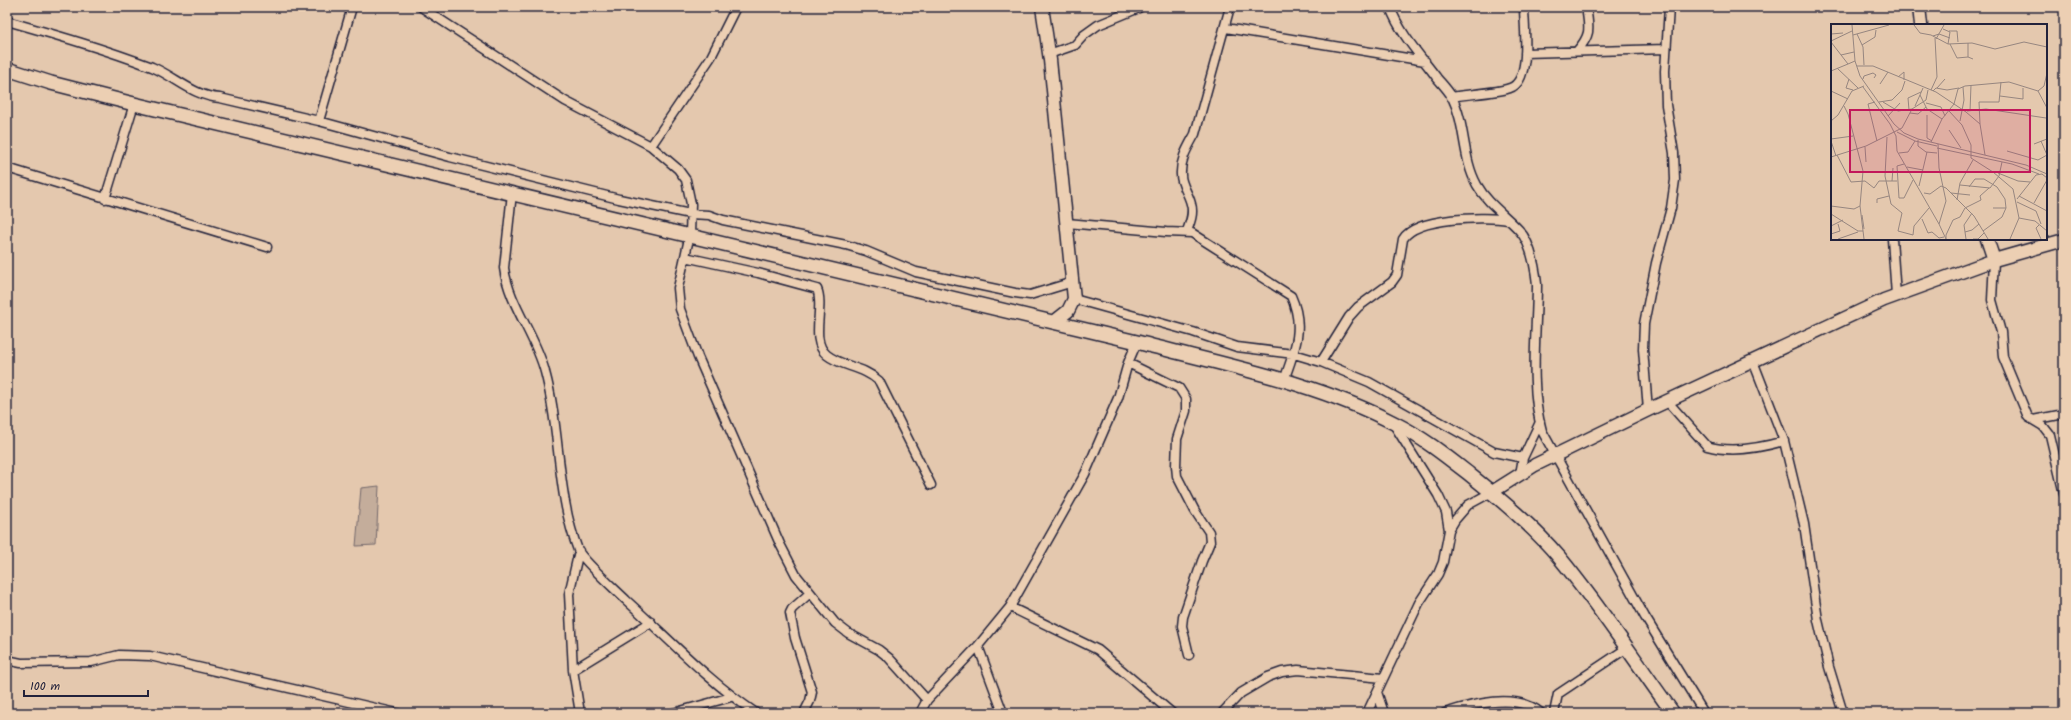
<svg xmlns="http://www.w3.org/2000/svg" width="2071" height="720" font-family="Kalam,sans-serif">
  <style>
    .green { fill: #c4ad9b; stroke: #73686b }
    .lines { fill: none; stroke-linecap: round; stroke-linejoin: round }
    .street-casing { stroke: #22223b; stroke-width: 11 }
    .secondary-casing { stroke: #22223b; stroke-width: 15 }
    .primary-casing { stroke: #22223b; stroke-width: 16 }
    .street { stroke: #eccfb3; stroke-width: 8 }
    .secondary { stroke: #eccfb3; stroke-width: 12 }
    .primary { stroke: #eccfb3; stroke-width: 13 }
    .inset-road { fill: none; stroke: #968680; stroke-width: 1 }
    .view { fill: #c2185b; fill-opacity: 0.15; stroke: #c2185b; stroke-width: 2 }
    .inset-edge { fill: none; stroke: #22223b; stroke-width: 2 }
  </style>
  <rect width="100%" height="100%" fill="#e4c8ae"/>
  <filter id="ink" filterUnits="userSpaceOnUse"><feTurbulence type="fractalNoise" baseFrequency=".025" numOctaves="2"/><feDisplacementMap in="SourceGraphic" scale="8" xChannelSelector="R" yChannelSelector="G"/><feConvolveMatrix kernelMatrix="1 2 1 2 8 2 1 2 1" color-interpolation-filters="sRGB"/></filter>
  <g filter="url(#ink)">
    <path class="green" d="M 379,486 L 376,545 L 356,546 L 361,488 Z"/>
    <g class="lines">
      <defs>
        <path id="street" d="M 421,7 L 565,101 L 651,146 L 678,169 L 686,180 L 691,204 L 690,234 L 678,288 L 680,309 L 698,357 L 780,544 L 796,575 L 835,623 L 848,633 L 879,650 L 889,658 L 927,700
          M 1390,7 C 1400,34 1420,55 1437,78 C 1442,84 1448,90 1452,97 C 1466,125 1462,158 1477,185 C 1487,203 1505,215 1519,230 C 1531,243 1535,266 1537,284 C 1537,331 1529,385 1542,431 L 1645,617 L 1704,713
          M 7,21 C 56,35 105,49 152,67 C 176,77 193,96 220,98 L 319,121 L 450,157 L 619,199 L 690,214 L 709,215 L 723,220 L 846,245 L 866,251 L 916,272 L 1015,293 L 1030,295 L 1073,282
          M 1226,28 L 1425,61
          M 1577,51 C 1592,34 1589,28 1586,7
          M 1525,53 L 1666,49
          M 1049,54 L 1075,45 L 1084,35 L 1098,25 L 1139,8
          M 1451,97 C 1467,94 1497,93 1510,88 C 1532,81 1524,26 1524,7
          M 319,121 L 352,7
          M 651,146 L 711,57 L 736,7
          M 7,168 L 267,247
          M 512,193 L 504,268 C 509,305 536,336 545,372 C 561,430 556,493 578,550 C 582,560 617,591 626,600 C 668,638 709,682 756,713
          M 105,199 L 134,104
          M 1067,223 L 1166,232 L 1192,233 L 1291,296 C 1305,327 1295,350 1284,380
          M 1187,231 C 1190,223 1194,213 1191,204 C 1189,194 1181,185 1181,175 C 1180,159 1188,147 1195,134 L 1230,7
          M 1892,239 L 1896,295
          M 685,257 L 758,273 L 817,289 C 825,307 809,341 827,355 C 842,367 863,366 879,381 L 931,485
          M 1994,260 L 1992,300 L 2001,332 L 2003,357 L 2028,417 L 2043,426 L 2050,435 L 2064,494
          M 1074,299 L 1193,332 L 1237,347 L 1294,354 L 1321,362 L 1369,382 L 1494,452 L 1523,458
          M 1753,361 L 1784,441 L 1804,524 L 1818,620 L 1829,667 L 1843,713
          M 1321,362 L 1349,317 L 1358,307 L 1392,282 L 1397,275 L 1403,239 C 1416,217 1486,216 1508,220
          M 1128,363 L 1179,388 L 1186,399 L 1186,411 L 1177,439 L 1176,466 L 1177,476 L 1195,511 L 1209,532 L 1210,542 L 1202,561 L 1183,617 L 1182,626 L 1189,655
          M 1667,401 L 1707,446 C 1731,453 1760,448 1784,441
          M 1648,410 L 1643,349 L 1644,324 L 1656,263 L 1671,208 L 1675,180 L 1674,153 L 1666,105 L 1665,71 L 1669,7
          M 2033,420 L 2064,414
          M 1393,423 L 1438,495 L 1446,512 L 1449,530
          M 1520,474 L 1523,458 L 1540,422
          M 579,551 L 569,594 L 573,670 L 580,713
          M 1010,607 L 1098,650 L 1172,713
          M 978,646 L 1003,713
          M 7,660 L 21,663 L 91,662 L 119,655 L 150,656 L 397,713
          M 573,670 L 651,622
          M 1377,692 L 1384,713
          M 673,713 L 731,697
          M 804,713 L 810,701 L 812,692 L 795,638 L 790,613 L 792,609 L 810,593
          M 920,713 L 927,700 L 978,646 L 1010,607 L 1085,474 L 1118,398 L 1128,363 L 1137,342
          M 1222,713 L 1241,693 L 1268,677 L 1282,672 L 1298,670 L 1383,678
          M 1367,713 L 1419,603 L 1438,574 L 1443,562 L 1449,530 L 1455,520 L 1468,505 L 1492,492
          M 1445,713 C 1472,704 1516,692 1541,713
          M 1554,713 L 1558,694 L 1627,648"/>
        <path id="secondary" d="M 1042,7 L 1050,60 L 1074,299 L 1068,311 L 1054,322
          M 1919,7 L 1921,25
          M 1987,239 L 1994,260
          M 1492,492 L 1535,465 L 1648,410 L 1884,300 L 1994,260 L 2064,240"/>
        <path id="primary" d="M 7,69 L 51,83 L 134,104 L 1137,342 C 1224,365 1316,382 1396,424 C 1422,437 1446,456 1469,474 C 1500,499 1533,526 1559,557 C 1600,606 1635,661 1673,713"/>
      </defs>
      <use href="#street" class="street-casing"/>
      <use href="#secondary" class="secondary-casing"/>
      <use href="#primary" class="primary-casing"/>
      <use href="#street" class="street"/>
      <use href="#secondary" class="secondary"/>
      <use href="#primary" class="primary"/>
    </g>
  </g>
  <g transform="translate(1831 24)">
    <rect width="216" height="216" fill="#e4c8ae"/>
    <path class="inset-road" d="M 21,1 L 24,37 L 29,52 L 63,100 L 73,109 L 87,115 L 195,141 L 216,150M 83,1 L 89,9 L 100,11 L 117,20 L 141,19 L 164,25 L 193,18 L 216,23M 112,5 L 119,8 L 117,20M 118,7 L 126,7 L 127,18M 0,10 L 12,9M 26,10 L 32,23 L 33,41M 22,11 L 58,1M 102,12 L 108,10 L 119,14M 105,15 L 113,1M 0,17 L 21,7M 0,18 L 17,40 L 24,37M 137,19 L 137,33M 119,20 L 126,34 L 137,33 L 142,35M 31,21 L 44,13 L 45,6M 10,31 L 23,28M 26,42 L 42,42 L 105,68 L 135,88 L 149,100 L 154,131M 6,44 L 27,64M 0,47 L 17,40M 67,53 L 73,48 L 73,56M 18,55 L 15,64 L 22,66M 32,55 L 33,52 L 42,49 L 45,51 L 43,54M 49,60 L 57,48M 32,63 L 59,100 L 65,112 L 66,127 L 108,200M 92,64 L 89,71 L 96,85 L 111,95M 106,64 L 114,55M 100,66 L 106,53 L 104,14M 0,67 L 17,75M 102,67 L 105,64 L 116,66 L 128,64M 207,67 L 213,62 L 216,49M 169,72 L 192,75 L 192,64M 44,78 L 37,80 L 46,117M 48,78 L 61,76 L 71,66 L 74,57M 52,78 L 67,87 L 81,85 L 95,76 L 97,66M 95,79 L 110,83 L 114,92M 13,82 L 17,90 L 32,147 L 29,182 L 33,215M 84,82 L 89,71M 78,86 L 77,74 L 90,68M 118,87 L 131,101 L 140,121 L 140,134 L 162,148 L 182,165 L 188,194 L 179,215M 136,87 L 155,85 L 215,94M 139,87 L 140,61M 216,87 L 216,104M 79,89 L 87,90 L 95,83M 96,91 L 96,114 L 101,117M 57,92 L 69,79M 0,97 L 7,91 L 21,67 L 33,62M 129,97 L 133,76 L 132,63M 149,100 L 148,78 L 168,78 L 170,58M 118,106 L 130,124M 66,108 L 84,117 L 106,122M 56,113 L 54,152 L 60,180 L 71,189 L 67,207 L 82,211 L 83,202 L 98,184M 0,115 L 22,112M 87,116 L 87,122 L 95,128 L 106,129M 0,117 L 5,132M 210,117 L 216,131M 100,118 L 111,95 L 123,80 L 127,65 L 134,62 L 178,58 L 207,67 L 216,84M 107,120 L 108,144 L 115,177 L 108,200 L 115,215M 203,120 L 216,115M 34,123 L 35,138M 106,124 L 181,140 L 208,150M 176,127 L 207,136 L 216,131M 68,129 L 77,128 L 84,117M 6,131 L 20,158 L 34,157 L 43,164 L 48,157 L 66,157M 0,133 L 35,122 L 71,104 L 81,85M 73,140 L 66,142 L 68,174 L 73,174 L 82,156M 76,143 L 92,146M 167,149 L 187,157 L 199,158M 61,157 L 62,144M 129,161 L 159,164 L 168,152 L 171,138M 88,162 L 96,128M 138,163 L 144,155 L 153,155 L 166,163 L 174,175 L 175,184 L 171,193 L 152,207M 93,169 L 99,170 L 110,162 L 115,164 L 143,192 L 157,215M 120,169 L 139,171M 188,172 L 216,187M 186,175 L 205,151 L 211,150 L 216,154M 126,176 L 129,159 L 142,136M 186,178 L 205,187 L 210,200M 46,179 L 46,175 L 58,172M 203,179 L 216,156M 0,182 L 23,185 L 29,182M 162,184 L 175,184M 0,190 L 27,207 L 32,207M 31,191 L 33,205M 188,194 L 204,197 L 216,207M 91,195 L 97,209 L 101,208 L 108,214 L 113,213M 208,201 L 205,204 L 210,215M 0,202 L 12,196M 134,208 L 141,206 L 148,200M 0,210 L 9,207 L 7,200M 7,215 L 27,208M 115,215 L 115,211 L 122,196 L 129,193 L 134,184 L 150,176 L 149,172 L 158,164M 135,215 L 133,201 L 141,189M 142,215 L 147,215 L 153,209"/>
    <path class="view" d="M 19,86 L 199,86 L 199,148 L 19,148 Z"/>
    <rect width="216" height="216" class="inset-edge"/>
  </g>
  <rect width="2071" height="720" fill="none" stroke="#eccfb3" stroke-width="24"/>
  <rect x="12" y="12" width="2047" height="696" fill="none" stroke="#22223b" stroke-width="1.5" filter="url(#ink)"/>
  <path d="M24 690v6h124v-6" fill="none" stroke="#22223b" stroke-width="2"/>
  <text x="30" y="690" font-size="12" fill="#22223b" stroke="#eccfb3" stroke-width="3" paint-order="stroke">100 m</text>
</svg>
